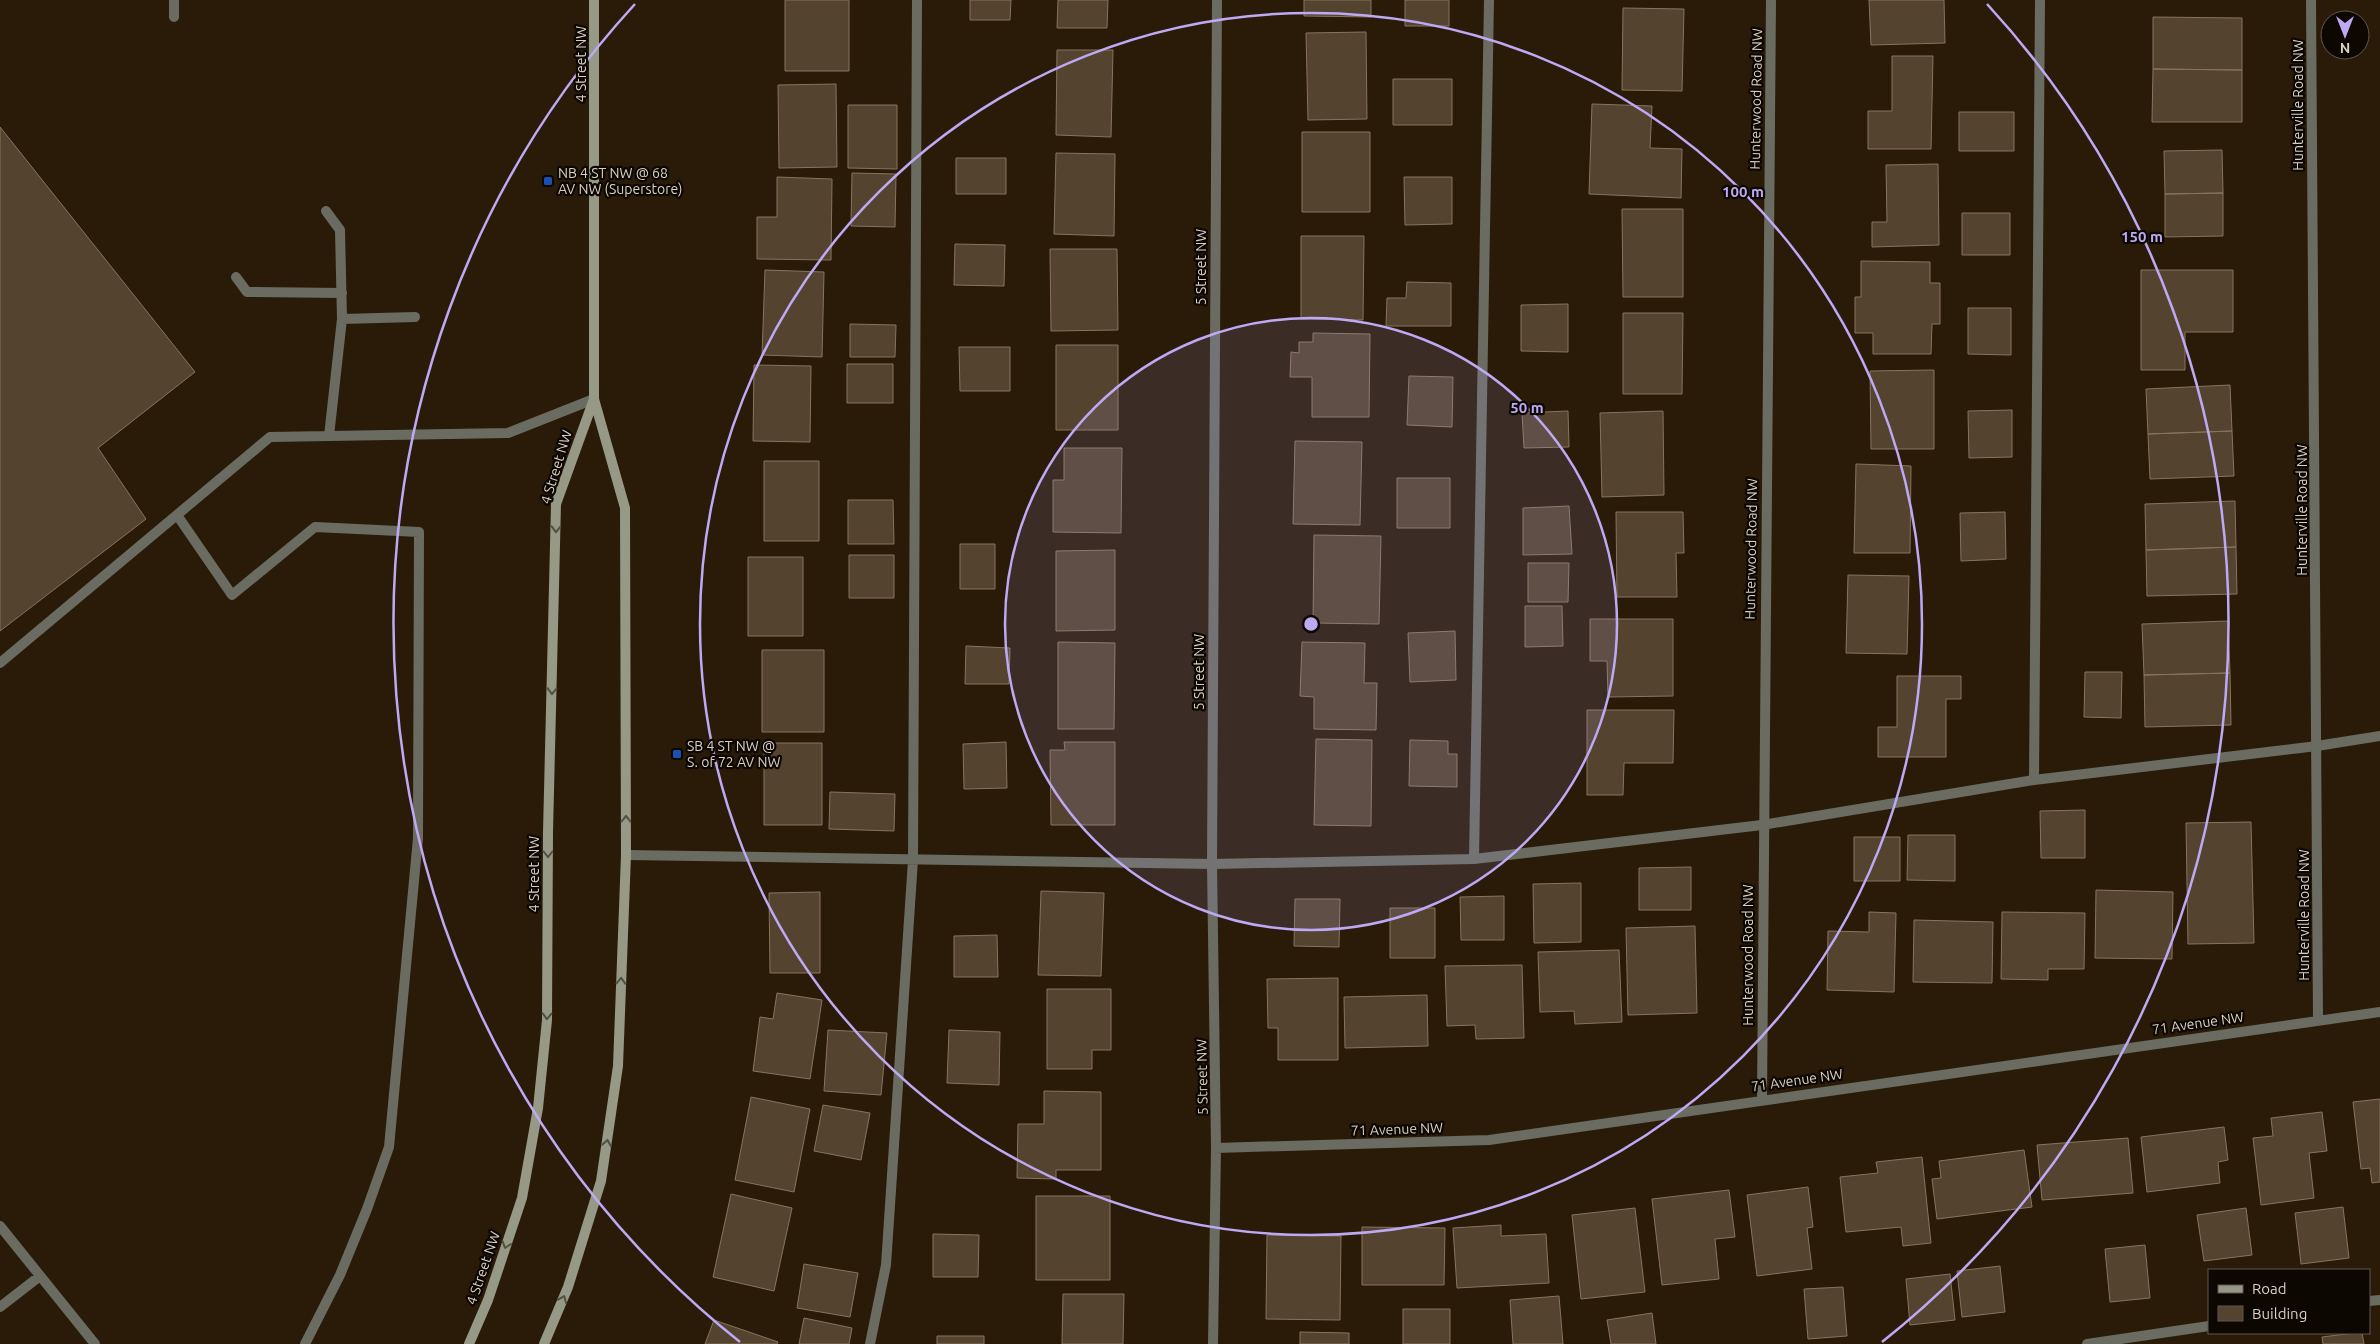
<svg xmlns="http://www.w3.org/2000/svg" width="2380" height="1344" font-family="Ubuntu,sans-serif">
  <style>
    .building { fill: #54432f; stroke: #87745f }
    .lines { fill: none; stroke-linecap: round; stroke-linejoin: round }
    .lane { stroke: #6a6c61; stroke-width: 10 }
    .street { stroke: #6a6c61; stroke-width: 10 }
    .secondary { stroke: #959986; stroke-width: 10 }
    .oneway { stroke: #515044 }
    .ring { fill: none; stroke: #bea9f5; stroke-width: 2.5 }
    .transit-dot { fill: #1a4fb4; stroke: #0d0702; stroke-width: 2 }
    .labels { text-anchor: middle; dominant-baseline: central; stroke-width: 4.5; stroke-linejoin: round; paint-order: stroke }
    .street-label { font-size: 14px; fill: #dacfc4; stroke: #0d0702 }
    .poi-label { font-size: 14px; fill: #dacfc4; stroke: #0d0702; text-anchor: start }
    .centre { fill: #bea9f5; stroke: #0d0702; stroke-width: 2.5 }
    .ring-label { font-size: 15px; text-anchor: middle; font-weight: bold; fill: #bea9f5; stroke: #0d0702; stroke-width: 4.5; stroke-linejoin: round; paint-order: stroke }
  </style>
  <rect width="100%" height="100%" fill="#2a1b08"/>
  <path class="building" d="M 785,0 L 849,0 L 849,71 L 785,71 Z
    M 970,0 L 1011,0 L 1010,20 L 970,20 Z
    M 1058,0 L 1108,0 L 1107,28 L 1057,28 Z
    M 1304,0 L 1371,0 L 1371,17 L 1304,16 Z
    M 1405,0 L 1449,0 L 1449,26 L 1405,26 Z
    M 1869,0 L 1944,0 L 1945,43 L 1871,45 Z
    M 1623,8 L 1684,9 L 1682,91 L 1622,90 Z
    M 2153,17 L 2242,18 L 2242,70 L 2153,69 Z
    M 1366,32 L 1367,119 L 1308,120 L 1306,33 Z
    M 1057,50 L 1113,50 L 1111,137 L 1056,135 Z
    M 1892,56 L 1933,56 L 1931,149 L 1868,149 L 1868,111 L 1892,111 Z
    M 2153,69 L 2242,70 L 2242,122 L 2152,122 Z
    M 1393,79 L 1452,79 L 1452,125 L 1393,125 Z
    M 836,84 L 837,167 L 779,168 L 778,85 Z
    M 1592,104 L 1652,106 L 1650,148 L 1682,149 L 1681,198 L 1589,194 Z
    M 848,105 L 897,105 L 897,169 L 848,168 Z
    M 1959,112 L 2014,112 L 2014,151 L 1959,151 Z
    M 0,127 L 195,372 L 98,448 L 146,519 L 0,631 Z
    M 1302,132 L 1370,132 L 1370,212 L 1302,212 Z
    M 2222,150 L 2223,193 L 2165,194 L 2164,151 Z
    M 1056,153 L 1115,154 L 1114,236 L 1054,234 Z
    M 956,158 L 1006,158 L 1006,194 L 956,194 Z
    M 1938,164 L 1939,245 L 1872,247 L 1872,222 L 1887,222 L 1886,165 Z
    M 852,173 L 896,174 L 895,227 L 851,226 Z
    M 777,177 L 832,179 L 831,260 L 757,259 L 757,217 L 777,217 Z
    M 1404,177 L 1452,177 L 1452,224 L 1405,225 Z
    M 2223,193 L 2223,236 L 2165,237 L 2165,194 Z
    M 1622,209 L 1683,209 L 1683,297 L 1623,297 Z
    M 1962,213 L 2010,213 L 2010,255 L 1962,255 Z
    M 1301,236 L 1364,236 L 1363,320 L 1301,319 Z
    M 955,244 L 1005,245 L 1004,286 L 954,285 Z
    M 1050,249 L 1117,249 L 1118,330 L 1051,331 Z
    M 1861,261 L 1930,262 L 1930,283 L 1940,283 L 1940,324 L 1932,324 L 1931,354 L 1873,354 L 1873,333 L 1855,333 L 1855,297 L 1861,297 Z
    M 765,270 L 824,272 L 822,357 L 762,355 Z
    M 2141,270 L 2233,270 L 2233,332 L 2185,332 L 2185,370 L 2141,370 Z
    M 1407,282 L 1451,283 L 1451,326 L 1386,326 L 1387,298 L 1406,298 Z
    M 1568,304 L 1568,352 L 1521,351 L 1521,305 Z
    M 1968,308 L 2011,308 L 2011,355 L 1968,354 Z
    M 1623,313 L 1683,313 L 1682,394 L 1623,394 Z
    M 850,324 L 896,325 L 895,357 L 850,357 Z
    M 1313,333 L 1370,334 L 1369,417 L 1312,417 L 1312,377 L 1290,377 L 1291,352 L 1299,353 L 1299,342 L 1313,342 Z
    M 1056,345 L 1118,345 L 1118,430 L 1056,430 Z
    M 959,347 L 1010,347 L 1010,391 L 960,391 Z
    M 847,364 L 893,364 L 893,403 L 847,403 Z
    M 754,365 L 811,366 L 810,442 L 753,441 Z
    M 1934,370 L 1934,449 L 1871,449 L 1870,371 Z
    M 1409,376 L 1453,377 L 1452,427 L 1407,425 Z
    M 2230,385 L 2232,431 L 2148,434 L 2146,389 Z
    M 2012,410 L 2012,457 L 1969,458 L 1968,411 Z
    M 1568,411 L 1569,447 L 1524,448 L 1522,413 Z
    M 1663,411 L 1664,495 L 1602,497 L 1600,413 Z
    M 2232,431 L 2234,476 L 2150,479 L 2148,434 Z
    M 1295,441 L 1362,442 L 1360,525 L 1293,524 Z
    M 1064,448 L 1122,448 L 1121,533 L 1053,532 L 1053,480 L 1064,480 Z
    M 764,461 L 819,461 L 819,541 L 764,541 Z
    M 1856,464 L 1911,466 L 1910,553 L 1854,553 Z
    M 1397,478 L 1450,478 L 1450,528 L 1397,528 Z
    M 848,500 L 893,500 L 894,544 L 848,544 Z
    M 2235,501 L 2236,547 L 2146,550 L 2145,504 Z
    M 1569,506 L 1572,554 L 1523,555 L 1523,508 Z
    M 1616,512 L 1683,512 L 1684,553 L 1676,553 L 1677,597 L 1617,597 Z
    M 2005,512 L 2006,559 L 1961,561 L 1960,513 Z
    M 1314,535 L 1381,536 L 1379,624 L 1313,623 Z
    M 960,544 L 995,544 L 995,589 L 960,589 Z
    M 2236,547 L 2237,594 L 2147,596 L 2146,550 Z
    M 1115,550 L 1115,630 L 1056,631 L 1056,551 Z
    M 849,555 L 894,555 L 894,598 L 849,598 Z
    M 748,557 L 803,557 L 803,636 L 748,636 Z
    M 1528,563 L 1569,563 L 1568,602 L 1528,602 Z
    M 1848,575 L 1909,576 L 1907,654 L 1846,653 Z
    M 1525,606 L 1562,606 L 1563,646 L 1525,647 Z
    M 1590,619 L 1673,619 L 1673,696 L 1608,697 L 1607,661 L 1590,661 Z
    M 2228,621 L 2230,673 L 2144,675 L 2142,624 Z
    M 1455,631 L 1456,680 L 1410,682 L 1408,633 Z
    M 1058,642 L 1115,643 L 1114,729 L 1058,729 Z
    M 1302,642 L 1365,643 L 1364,683 L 1377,683 L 1376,730 L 1314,729 L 1314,697 L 1300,696 Z
    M 966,646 L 1010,648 L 1009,684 L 965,684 Z
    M 762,650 L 824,650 L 824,732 L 762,732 Z
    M 2085,672 L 2122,672 L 2121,718 L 2084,717 Z
    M 2230,673 L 2231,725 L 2145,727 L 2144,675 Z
    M 1897,676 L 1961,676 L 1961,699 L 1946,699 L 1946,757 L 1878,757 L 1878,727 L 1897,727 Z
    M 1587,710 L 1674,710 L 1673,763 L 1624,763 L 1623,795 L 1587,795 Z
    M 1316,739 L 1372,740 L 1371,826 L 1314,825 Z
    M 1410,740 L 1448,741 L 1448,754 L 1457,754 L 1457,787 L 1409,786 Z
    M 1006,742 L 1007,788 L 964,789 L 963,744 Z
    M 1064,742 L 1115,742 L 1115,825 L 1051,825 L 1050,750 L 1065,750 Z
    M 764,743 L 822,743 L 822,825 L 764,825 Z
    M 830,792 L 895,794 L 894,831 L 829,829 Z
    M 2085,810 L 2085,858 L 2041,858 L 2040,811 Z
    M 2251,822 L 2254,943 L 2188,944 L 2186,823 Z
    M 1908,835 L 1955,835 L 1955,881 L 1907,880 Z
    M 1854,837 L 1900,837 L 1900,881 L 1854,881 Z
    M 1691,867 L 1691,910 L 1639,910 L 1639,868 Z
    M 1581,883 L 1581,942 L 1534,943 L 1533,884 Z
    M 2096,890 L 2173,892 L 2172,959 L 2095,958 Z
    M 1041,891 L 1104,893 L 1101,976 L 1038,975 Z
    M 820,892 L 820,973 L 770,973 L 769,893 Z
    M 1504,896 L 1504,940 L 1461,940 L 1460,897 Z
    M 1295,899 L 1340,899 L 1339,947 L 1294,946 Z
    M 1390,908 L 1435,908 L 1435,958 L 1390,958 Z
    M 1869,912 L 1896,913 L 1894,992 L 1827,990 L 1828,931 L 1869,932 Z
    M 2002,912 L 2085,913 L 2084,969 L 2048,969 L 2048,980 L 2001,979 Z
    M 1914,920 L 1993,922 L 1992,983 L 1913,982 Z
    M 1695,926 L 1697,1013 L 1628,1015 L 1626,928 Z
    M 997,935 L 998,977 L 954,977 L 954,936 Z
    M 1619,950 L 1622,1022 L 1575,1024 L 1574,1011 L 1540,1012 L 1538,952 Z
    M 1522,965 L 1524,1038 L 1476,1039 L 1475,1025 L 1447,1026 L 1445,966 Z
    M 1338,978 L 1338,1060 L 1278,1060 L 1278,1028 L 1268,1028 L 1267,979 Z
    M 1047,989 L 1111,989 L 1111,1050 L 1092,1050 L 1092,1069 L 1047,1069 Z
    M 777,993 L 822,1000 L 810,1079 L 753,1071 L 760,1017 L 773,1019 Z
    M 1427,995 L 1428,1046 L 1345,1048 L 1344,997 Z
    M 828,1030 L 887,1033 L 881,1095 L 824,1091 Z
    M 949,1030 L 1000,1032 L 999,1085 L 947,1083 Z
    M 1044,1091 L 1101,1092 L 1101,1170 L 1056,1170 L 1056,1179 L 1017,1178 L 1018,1124 L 1044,1124 Z
    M 751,1097 L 810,1109 L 794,1192 L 735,1180 Z
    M 2380,1099 L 2380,1182 L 2372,1183 L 2370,1168 L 2361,1169 L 2353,1102 Z
    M 823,1105 L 870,1113 L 861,1160 L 814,1151 Z
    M 2322,1112 L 2327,1151 L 2309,1153 L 2314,1198 L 2261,1205 L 2253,1138 L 2273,1136 L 2271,1118 Z
    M 2224,1127 L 2228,1160 L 2218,1162 L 2220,1183 L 2147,1192 L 2141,1137 Z
    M 2128,1138 L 2133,1193 L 2042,1200 L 2037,1145 Z
    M 2024,1150 L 2032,1207 L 1937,1219 L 1932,1179 L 1941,1178 L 1939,1161 Z
    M 1922,1157 L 1931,1243 L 1903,1246 L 1901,1227 L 1846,1232 L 1840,1177 L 1878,1173 L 1876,1162 Z
    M 1808,1187 L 1813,1227 L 1807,1228 L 1812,1269 L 1757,1276 L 1747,1195 Z
    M 1729,1190 L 1735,1237 L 1715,1239 L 1719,1279 L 1662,1285 L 1652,1199 Z
    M 731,1194 L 792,1208 L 774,1291 L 713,1277 Z
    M 1036,1196 L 1110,1196 L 1110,1280 L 1036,1280 Z
    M 2343,1207 L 2349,1258 L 2301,1264 L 2295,1213 Z
    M 1635,1208 L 1645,1292 L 1581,1299 L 1572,1215 Z
    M 2246,1208 L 2252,1255 L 2204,1261 L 2197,1215 Z
    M 1501,1225 L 1501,1236 L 1546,1234 L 1549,1283 L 1457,1288 L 1453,1228 Z
    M 1362,1227 L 1445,1228 L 1444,1285 L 1362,1285 Z
    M 933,1234 L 979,1235 L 978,1277 L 933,1277 Z
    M 1267,1235 L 1341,1236 L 1340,1320 L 1266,1319 Z
    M 2145,1245 L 2150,1298 L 2110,1302 L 2105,1249 Z
    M 804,1264 L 858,1273 L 850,1317 L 797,1308 Z
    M 2000,1266 L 2005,1312 L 1962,1317 L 1957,1271 Z
    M 1950,1274 L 1955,1320 L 1910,1325 L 1906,1279 Z
    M 1843,1287 L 1847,1336 L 1808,1339 L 1804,1289 Z
    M 1063,1294 L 1124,1294 L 1123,1344 L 1062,1344 Z
    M 1559,1296 L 1563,1344 L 1513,1344 L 1510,1300 Z
    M 1403,1309 L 1450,1309 L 1450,1344 L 1403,1344 Z
    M 1652,1313 L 1656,1344 L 1611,1344 L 1607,1320 Z
    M 804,1318 L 852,1328 L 849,1344 L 799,1344 Z
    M 714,1320 L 778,1342 L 777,1344 L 705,1344 Z
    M 1300,1332 L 1349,1333 L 1349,1344 L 1300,1344 Z
    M 2354,1333 L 2362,1333 L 2364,1344 L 2323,1344 L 2322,1337 Z
    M 937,1336 L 984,1336 L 984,1344 L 937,1344 Z"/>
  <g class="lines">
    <path class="lane" d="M 174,0 L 174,17
      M 326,211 L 340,230 L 342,319 L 329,436
      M 236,277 L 247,292 L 342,293
      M 342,319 L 415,317
      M 177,515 L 232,595 L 315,527 L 419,532 L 418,838 L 389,1147 L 367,1209 L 340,1275 L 305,1344
      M 0,663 L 270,437 L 508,433 L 594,399
      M 2034,780 L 2040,0
      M 626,855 L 1212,864 L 1474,859 L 1762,825 L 2034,780 L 2317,746 L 2380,736
      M 1474,859 L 1489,0
      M 0,1226 L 95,1344
      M 2369,1301 L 2380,1300
      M 0,1307 L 40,1276
      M 870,1344 L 886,1265 L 913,860 L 917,0
      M 2087,1344 L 2209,1326"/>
    <path class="street" d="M 2311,0 L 2318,1020
      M 1762,1099 L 1771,0
      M 1216,1148 L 1489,1140 L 2380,1012
      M 1213,1344 L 1216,1148 L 1212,864 L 1217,0"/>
    <path class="secondary" d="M 469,1344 L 488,1300 L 522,1198 L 538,1108 L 547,1020 L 548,832 L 556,504 L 594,399
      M 544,1344 L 568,1287 L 601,1181 L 618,1066 L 626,855 L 625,508 L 594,399 L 594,0"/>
  </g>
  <defs><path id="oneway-chevron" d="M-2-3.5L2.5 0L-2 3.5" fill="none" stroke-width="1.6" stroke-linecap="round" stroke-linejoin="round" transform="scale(1.25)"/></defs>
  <g class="oneway">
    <use href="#oneway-chevron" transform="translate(556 529) rotate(91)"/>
    <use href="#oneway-chevron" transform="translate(552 691) rotate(91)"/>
    <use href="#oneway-chevron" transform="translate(626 819) rotate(-90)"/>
    <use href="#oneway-chevron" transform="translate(548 854) rotate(90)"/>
    <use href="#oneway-chevron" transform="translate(621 981) rotate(-88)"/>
    <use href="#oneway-chevron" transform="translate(547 1016) rotate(92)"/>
    <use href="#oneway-chevron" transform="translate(607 1143) rotate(-81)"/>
    <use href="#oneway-chevron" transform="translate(506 1245) rotate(108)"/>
    <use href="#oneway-chevron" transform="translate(563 1299) rotate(-68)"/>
  </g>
  <circle cx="1311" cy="624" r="306" fill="#bea9f5" fill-opacity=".12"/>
  <g class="ring">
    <circle cx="1311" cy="624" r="306"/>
    <circle cx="1311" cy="624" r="611"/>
    <path d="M740 1342A917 917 0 0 1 635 4M1987 4A917 917 0 0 1 1882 1342"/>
  </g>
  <g class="transit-dot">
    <rect x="543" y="176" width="10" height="10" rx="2.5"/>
    <rect x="672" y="749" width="10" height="10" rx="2.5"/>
  </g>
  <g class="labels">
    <g class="street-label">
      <text transform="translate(581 64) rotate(-90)">4 Street NW</text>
      <text transform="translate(1756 99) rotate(-89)">Hunterwood Road NW</text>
      <text transform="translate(2298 105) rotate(-90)">Hunterville Road NW</text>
      <text transform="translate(1201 267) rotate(-90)">5 Street NW</text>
      <text transform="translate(556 467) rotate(-73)">4 Street NW</text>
      <text transform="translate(2302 510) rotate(-90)">Hunterville Road NW</text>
      <text transform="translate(1751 549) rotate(-89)">Hunterwood Road NW</text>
      <text transform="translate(1199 672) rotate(-90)">5 Street NW</text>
      <text transform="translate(534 874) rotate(-90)">4 Street NW</text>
      <text transform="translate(2304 915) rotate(-90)">Hunterville Road NW</text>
      <text transform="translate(1748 955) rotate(-90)">Hunterwood Road NW</text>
      <text transform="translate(2198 1023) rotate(-8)">71 Avenue NW</text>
      <text transform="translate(1202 1077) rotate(-91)">5 Street NW</text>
      <text transform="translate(1797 1080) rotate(-8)">71 Avenue NW</text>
      <text transform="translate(1397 1129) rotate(-2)">71 Avenue NW</text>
      <text transform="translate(483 1268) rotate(-71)">4 Street NW</text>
    </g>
    <g class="poi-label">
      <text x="558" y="173">NB 4 ST NW @ 68<tspan x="558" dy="16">AV NW (Superstore)</tspan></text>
      <text x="687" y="746">SB 4 ST NW @<tspan x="687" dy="16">S. of 72 AV NW</tspan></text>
    </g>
  </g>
  <circle cx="1311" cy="624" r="8" class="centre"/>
  <g class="ring-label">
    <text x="1743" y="197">100 m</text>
    <text x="2142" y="242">150 m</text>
    <text x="1527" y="413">50 m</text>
  </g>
  <rect x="2208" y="1269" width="162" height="65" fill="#0d0702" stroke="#5f5750"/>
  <rect x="2218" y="1285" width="25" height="8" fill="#959986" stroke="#5f5750"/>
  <text x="2252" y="1294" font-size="15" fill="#dacfc4">Road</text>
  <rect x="2218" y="1306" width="25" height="15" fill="#54432f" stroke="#5f5750"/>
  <text x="2252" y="1319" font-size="15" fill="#dacfc4">Building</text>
  <g transform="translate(2345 35) rotate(180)"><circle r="24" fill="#0d0702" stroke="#5f5750"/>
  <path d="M0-4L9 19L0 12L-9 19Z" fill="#bea9f5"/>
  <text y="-8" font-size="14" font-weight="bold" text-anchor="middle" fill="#dacfc4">N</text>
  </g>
</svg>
